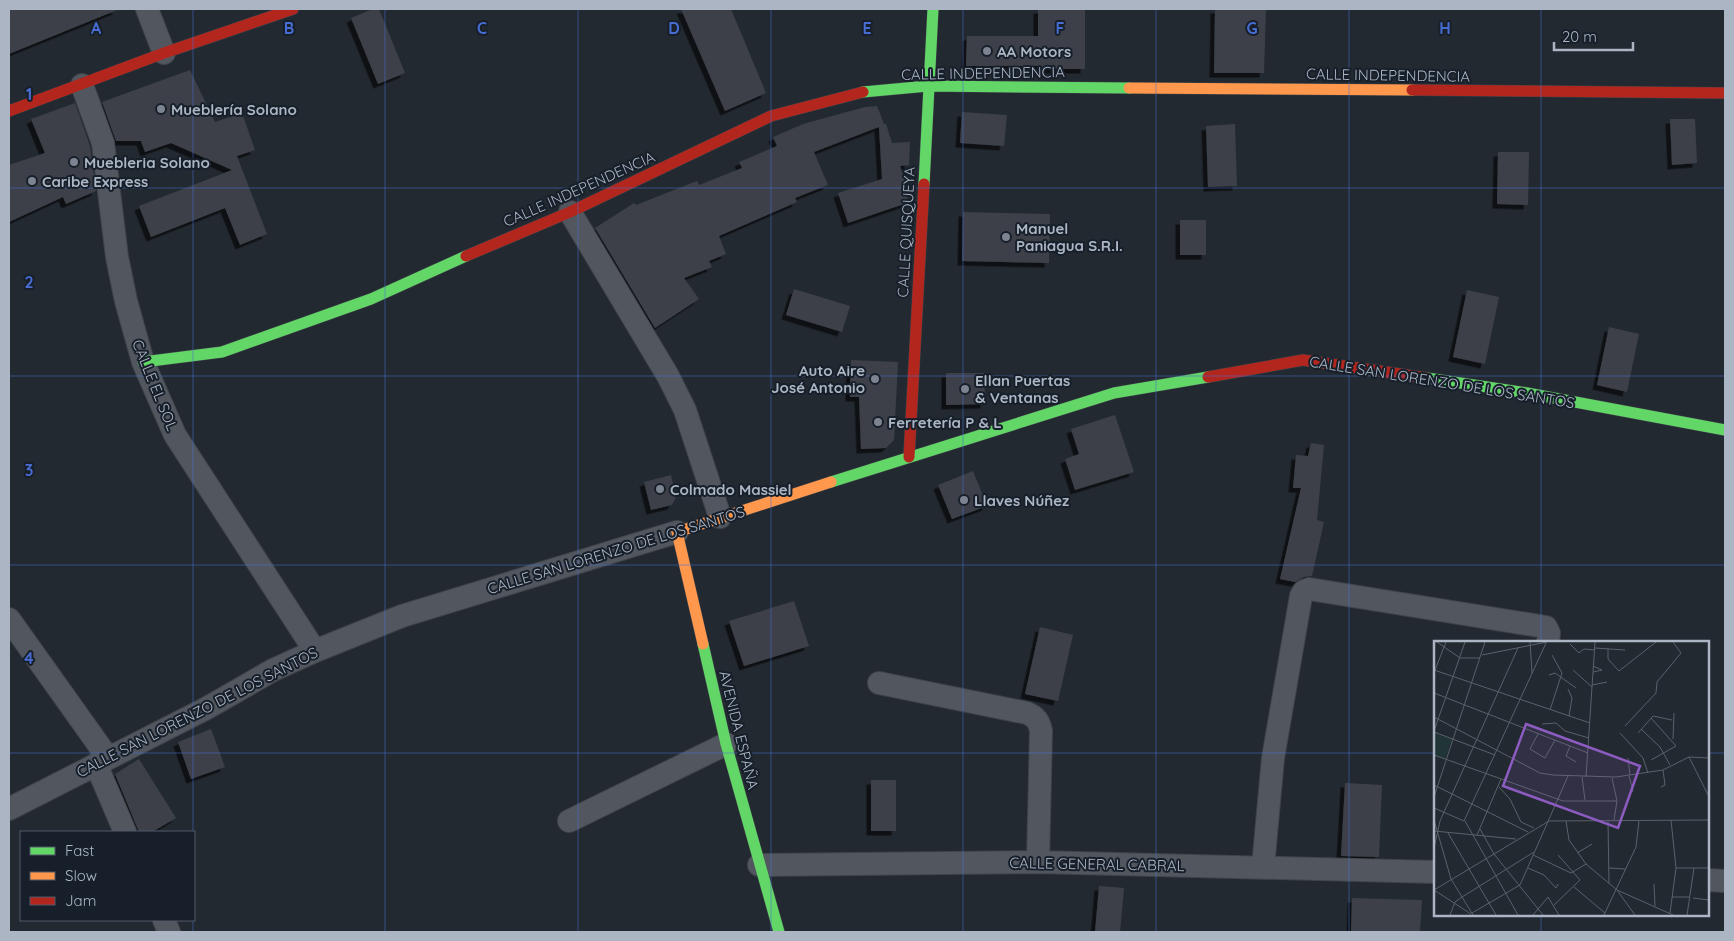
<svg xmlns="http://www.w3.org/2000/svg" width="1734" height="941" font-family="Quicksand,sans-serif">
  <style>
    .building { fill: #3c4148; filter: url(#shadow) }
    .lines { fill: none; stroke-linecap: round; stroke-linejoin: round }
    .street-casing { stroke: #3f444a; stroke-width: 24 }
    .fast-casing { stroke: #3f444a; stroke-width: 12 }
    .slow-casing { stroke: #3f444a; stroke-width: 12 }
    .jam-casing { stroke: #3f444a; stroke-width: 12 }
    .street { stroke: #52575f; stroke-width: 22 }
    .fast { stroke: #63d668; stroke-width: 11 }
    .slow { stroke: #ff974d; stroke-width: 11 }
    .jam { stroke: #b3261e; stroke-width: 11 }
    .grid { fill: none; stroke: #486dd2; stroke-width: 1; stroke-opacity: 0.55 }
    .poi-dot { fill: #7b8490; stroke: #171f2a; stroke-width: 2 }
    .labels { text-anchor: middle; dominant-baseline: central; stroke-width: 4; stroke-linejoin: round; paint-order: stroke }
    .poi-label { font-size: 15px; font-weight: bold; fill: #abb5c4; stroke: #171f2a; text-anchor: start }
    .street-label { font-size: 15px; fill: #abb5c4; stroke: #171f2a }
    .inset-road { fill: none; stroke: #59616b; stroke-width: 1 }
    .view { fill: #8c5cc1; fill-opacity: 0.15; stroke: #8c5cc1; stroke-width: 2.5 }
    .inset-edge { fill: none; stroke: #abb5c4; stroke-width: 2.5 }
    .grid-label { font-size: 16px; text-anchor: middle; font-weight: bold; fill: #486dd2; stroke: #171f2a; stroke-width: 4; stroke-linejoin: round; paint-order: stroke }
  </style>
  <defs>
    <filter id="shadow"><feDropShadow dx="-4.5" dy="4.5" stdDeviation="0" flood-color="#0009"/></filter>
  </defs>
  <rect width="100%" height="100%" fill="#232930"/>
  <path class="building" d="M 9,9 L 117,9 L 117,10 L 9,54 Z
    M 373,9 L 379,9 L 405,73 L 378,84 L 351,18 Z
    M 681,9 L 731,9 L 766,93 L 725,111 Z
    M 1038,9 L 1085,9 L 1085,69 L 1038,69 L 1038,66 L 966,66 L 967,36 L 1038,36 Z
    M 1215,9 L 1266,9 L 1264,73 L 1214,73 Z
    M 190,70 L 215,122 L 242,113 L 255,150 L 237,156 L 267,234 L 240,245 L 225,208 L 151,237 L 139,206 L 232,170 L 171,143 L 145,152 L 141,141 L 116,141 L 102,102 Z
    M 75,103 L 90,146 L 96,191 L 66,204 L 63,197 L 9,222 L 9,165 L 45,153 L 31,119 Z
    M 877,106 L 884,124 L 886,124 L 892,143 L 910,142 L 909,165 L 900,166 L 908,189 L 907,203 L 848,223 L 838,193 L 882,179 L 879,127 L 814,152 L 828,185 L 795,198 L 797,202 L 719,236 L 726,254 L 709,261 L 712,267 L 684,278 L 699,299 L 655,328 L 595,228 L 634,203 L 636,205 L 697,181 L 699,185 L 742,168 L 739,162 L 777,146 L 773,137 L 803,124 L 865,107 Z
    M 962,112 L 1007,115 L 1004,146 L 960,143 Z
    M 1670,119 L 1695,119 L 1697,163 L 1672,165 Z
    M 1235,124 L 1237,186 L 1208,187 L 1206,126 Z
    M 1498,152 L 1529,152 L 1528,205 L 1497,204 Z
    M 963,212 L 1050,214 L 1049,263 L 962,261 Z
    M 1180,220 L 1206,220 L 1206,255 L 1180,255 Z
    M 794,289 L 850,306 L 842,332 L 786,315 Z
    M 1467,290 L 1499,297 L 1485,364 L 1453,357 Z
    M 1609,327 L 1639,334 L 1627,392 L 1597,385 Z
    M 851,360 L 898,362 L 894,440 L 886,448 L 861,449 L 859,397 L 850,397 Z
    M 946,373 L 984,373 L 985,404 L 946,405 Z
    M 1115,415 L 1134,472 L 1075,490 L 1065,459 L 1079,454 L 1071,429 Z
    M 1311,443 L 1324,445 L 1317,520 L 1324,522 L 1312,576 L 1304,577 L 1295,582 L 1280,579 L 1301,488 L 1293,488 L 1296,455 L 1308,456 Z
    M 973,471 L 987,506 L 952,519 L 938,485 Z
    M 671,475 L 676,497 L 672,505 L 651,510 L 644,482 Z
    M 794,601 L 809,646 L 744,666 L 729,621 Z
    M 1040,627 L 1073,635 L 1058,701 L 1025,694 Z
    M 211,729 L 225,767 L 191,779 L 178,742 Z
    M 139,759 L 176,818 L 152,832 L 139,832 L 115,774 Z
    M 871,780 L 896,780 L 896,831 L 871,831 Z
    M 1345,783 L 1382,785 L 1379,857 L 1341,856 Z
    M 1099,886 L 1124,888 L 1120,932 L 1095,932 Z
    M 1352,898 L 1422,900 L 1420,932 L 1351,932 Z"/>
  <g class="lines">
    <defs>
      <path id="street" d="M 147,9 L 164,53
        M 82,85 L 103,143 L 117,257 L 126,301 L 143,362 L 175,435 L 315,651
        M 570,212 L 668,376 L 685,410 L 720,517
        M 9,619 L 108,758
        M 879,683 L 1027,713 C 1036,717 1039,721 1041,731 L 1038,862
        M 96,764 L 125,832
        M 9,809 L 207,708 L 273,670 L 315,651 L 402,616 L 677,532
        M 569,821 L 726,744
        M 759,865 L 1038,862 L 1435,872
        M 1263,867 L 1273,758 L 1301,596 L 1304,591 L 1309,589 L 1546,627 L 1549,633 L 1548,642
        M 1708,880 L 1725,881
        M 164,920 L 169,932"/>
      <path id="fast" d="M 863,92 L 928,86 L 1129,88
        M 924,184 L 933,9
        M 143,362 L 222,352 L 371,299 L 466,256
        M 1427,378 L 1527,393 L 1725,430
        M 831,482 L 1114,393 L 1208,377
        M 703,644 L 726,744 L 779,932"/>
      <path id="slow" d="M 1129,88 L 1412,90
        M 703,644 L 677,532 L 831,482"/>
      <path id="jam" d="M 1412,90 L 1725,93
        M 9,111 L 164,53 L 293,9
        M 466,256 L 570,212 L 771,116 L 863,92
        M 1208,377 L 1303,360 L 1427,378
        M 909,457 L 924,184"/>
    </defs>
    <use href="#street" class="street-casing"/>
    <use href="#fast" class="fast-casing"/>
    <use href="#slow" class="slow-casing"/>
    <use href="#jam" class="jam-casing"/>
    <use href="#street" class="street"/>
    <use href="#fast" class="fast"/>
    <use href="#slow" class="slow"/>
    <use href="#jam" class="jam"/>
  </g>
  <path class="grid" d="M 193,9 L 193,832M 385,9 L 385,932M 578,9 L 578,932M 771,9 L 771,932M 963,9 L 963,932M 1156,9 L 1156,932M 1349,9 L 1349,932M 1541,9 L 1541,642M 9,188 L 1725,188M 9,376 L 1725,376M 9,565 L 1725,565M 9,753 L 1435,753M 1708,753 L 1725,753M 1541,915 L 1541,932M 193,920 L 193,932"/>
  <g class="poi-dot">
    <circle cx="987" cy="51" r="5"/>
    <circle cx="161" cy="109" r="5"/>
    <circle cx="74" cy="162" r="5"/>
    <circle cx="32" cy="181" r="5"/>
    <circle cx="1006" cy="237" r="5"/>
    <circle cx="875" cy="379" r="5"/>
    <circle cx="965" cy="389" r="5"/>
    <circle cx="878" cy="422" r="5"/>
    <circle cx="660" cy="489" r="5"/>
    <circle cx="964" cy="500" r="5"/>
  </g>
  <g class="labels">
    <g class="poi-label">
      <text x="997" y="51">AA Motors</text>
      <text x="171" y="109">Mueblería Solano</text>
      <text x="84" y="162">Muebleria Solano</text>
      <text x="42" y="181">Caribe Express</text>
      <text x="1016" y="228">Manuel<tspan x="1016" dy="17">Paniagua S.R.I.</tspan></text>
      <text x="865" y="370" text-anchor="end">Auto Aire<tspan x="865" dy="17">José Antonio</tspan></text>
      <text x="975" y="380">Ellan Puertas<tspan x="975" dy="17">&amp; Ventanas</tspan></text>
      <text x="888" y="422">Ferretería P &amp; L</text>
      <text x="670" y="489">Colmado Massiel</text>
      <text x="974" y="500">Llaves Núñez</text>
    </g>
    <g class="street-label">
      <text transform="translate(983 73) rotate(-1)">CALLE INDEPENDENCIA</text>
      <text transform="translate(1388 75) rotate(1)">CALLE INDEPENDENCIA</text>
      <text transform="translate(579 189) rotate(-24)">CALLE INDEPENDENCIA</text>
      <text transform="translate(906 232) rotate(-87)">CALLE QUISQUEYA</text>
      <text transform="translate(1442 382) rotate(9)">CALLE SAN LORENZO DE LOS SANTOS</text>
      <text transform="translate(155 385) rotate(68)">CALLE EL SOL</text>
      <text transform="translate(616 550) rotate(-17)">CALLE SAN LORENZO DE LOS SANTOS</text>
      <text transform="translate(197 712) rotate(-27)">CALLE SAN LORENZO DE LOS SANTOS</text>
      <text transform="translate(739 730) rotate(76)">AVENIDA ESPAÑA</text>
      <text transform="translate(1097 864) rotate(1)">CALLE GENERAL CABRAL</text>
    </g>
  </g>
  <g transform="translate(1434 641)">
    <rect width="275" height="275" fill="#232930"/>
    <path d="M 0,92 L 18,98 L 11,118 L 0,114 Z" fill="#213436"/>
    <path class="inset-road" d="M 3,1 L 26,17 L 46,17M 96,1 L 98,32M 136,3 L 145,12 L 150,8 L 161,9M 161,7 L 191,9M 174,8 L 174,18 L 185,30 L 222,1M 48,14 L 113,1M 0,29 L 156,82M 1,29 L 12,1M 139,29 L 158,46M 159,31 L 168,29 L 159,25M 115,34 L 121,32 L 142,47M 158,44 L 173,41M 134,48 L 138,57 L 135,75M 0,52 L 154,112M 116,69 L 128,32 L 118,14M 0,76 L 106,132 L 119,134 L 182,136 L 229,129 L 255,116 L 275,117M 217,77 L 242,105 L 217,119M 108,83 L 122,82 L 131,90 L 155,97M 191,85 L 222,52 L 223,41 L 247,12 L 239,1M 207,88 L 226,106 L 236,124M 0,90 L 31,1M 0,91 L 61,114M 186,92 L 209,117 L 214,132M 204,92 L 219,75 L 238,79M 104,93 L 96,108 L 111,117 L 121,99M 239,98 L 240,72M 136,105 L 132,115 L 142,121M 0,114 L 129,160 L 183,160M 255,116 L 275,156M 194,117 L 196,134M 195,135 L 199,150 L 196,151M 148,136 L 151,159M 152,136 L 161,1M 178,137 L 183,160 L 180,179M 0,144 L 94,191M 65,146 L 76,158 L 87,181 L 100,187M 227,146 L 231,144 L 229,129M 0,156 L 51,1M 0,167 L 30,180M 0,179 L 17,238 L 39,274M 30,180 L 112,2M 31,180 L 84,274M 132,180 L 135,199 L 152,223 L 183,249 L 239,274M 174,180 L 175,242M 46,188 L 60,213 L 109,274M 0,190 L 82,198M 14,192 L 62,274M 43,194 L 67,138M 0,207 L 6,180 L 84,7M 143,212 L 158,203M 99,214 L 137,232 L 152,223M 94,227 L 110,234 L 122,247 L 124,243M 175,227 L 191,228M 242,227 L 275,227M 220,243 L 221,265M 140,246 L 171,272M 0,249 L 115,180 L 275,179M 0,249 L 37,273M 183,249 L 201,274M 238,256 L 256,256M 259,257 L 275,259M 120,264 L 146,239 L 124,214M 38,272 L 86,244 L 134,135M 236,272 L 242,227 L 237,179M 16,274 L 21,261 L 28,256 L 100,211M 99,274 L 114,256 L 125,274M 170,274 L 202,206 L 205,180M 253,274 L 260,227"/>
    <path class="view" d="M 92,83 L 206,125 L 184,187 L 69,145 Z"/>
    <rect width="275" height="275" class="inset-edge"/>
  </g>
  <g class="grid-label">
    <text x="96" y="34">A</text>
    <text x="289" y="34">B</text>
    <text x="482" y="34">C</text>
    <text x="674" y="34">D</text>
    <text x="867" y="34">E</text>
    <text x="1060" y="34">F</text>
    <text x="1252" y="34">G</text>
    <text x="1445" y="34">H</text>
    <text x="29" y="100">1</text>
    <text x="29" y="288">2</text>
    <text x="29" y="476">3</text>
    <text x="29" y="664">4</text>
  </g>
  <rect width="1734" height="941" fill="none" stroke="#abb5c4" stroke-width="20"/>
  <rect x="20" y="831" width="175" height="90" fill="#171f2a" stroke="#525b68"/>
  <rect x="30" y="847" width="25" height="8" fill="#63d668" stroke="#525b68"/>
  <text x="65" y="856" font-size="15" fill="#abb5c4">Fast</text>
  <rect x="30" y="872" width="25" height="8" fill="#ff974d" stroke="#525b68"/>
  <text x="65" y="881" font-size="15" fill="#abb5c4">Slow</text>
  <rect x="30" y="897" width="25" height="8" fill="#b3261e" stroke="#525b68"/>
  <text x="65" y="906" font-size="15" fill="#abb5c4">Jam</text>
  <path d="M1554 42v8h79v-8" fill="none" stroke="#abb5c4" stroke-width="2.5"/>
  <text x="1562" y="42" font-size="15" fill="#abb5c4" stroke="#171f2a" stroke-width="4" paint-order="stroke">20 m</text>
</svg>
